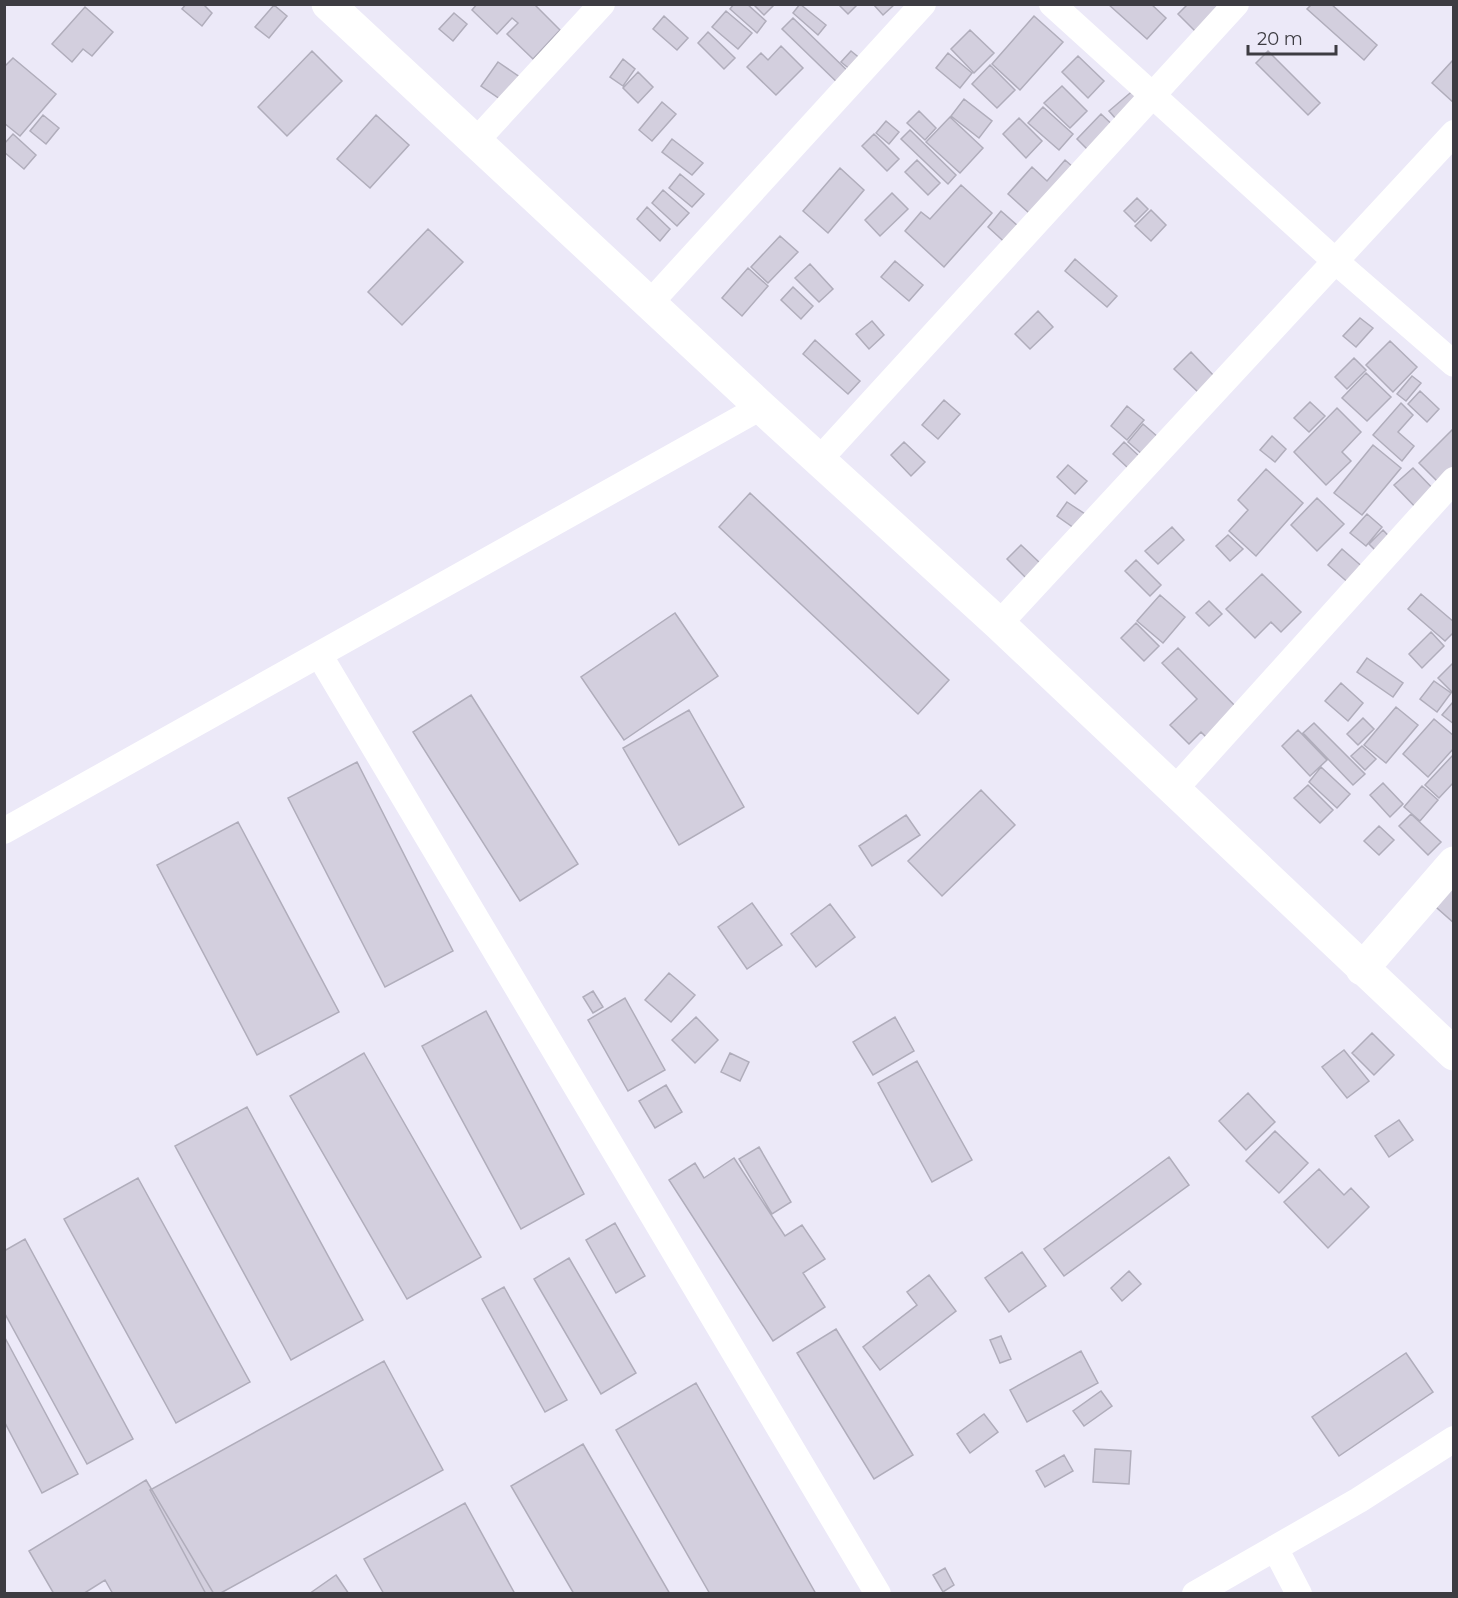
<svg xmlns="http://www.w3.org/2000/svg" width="1458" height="1598" font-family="Montserrat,sans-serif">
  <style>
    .building { fill: #d3cfde; stroke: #b0adbb; stroke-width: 1.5 }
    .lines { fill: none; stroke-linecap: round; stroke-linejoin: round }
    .street { stroke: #fff; stroke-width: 26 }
    .secondary { stroke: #fff; stroke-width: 33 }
  </style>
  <rect width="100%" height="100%" fill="#ece9f8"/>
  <path class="building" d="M 186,4 L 203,4 L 212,13 L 202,26 L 182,9 Z
    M 477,4 L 534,4 L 560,30 L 533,59 L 507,34 L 518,23 L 512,18 L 497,34 L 472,10 Z
    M 734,4 L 747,4 L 766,21 L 757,33 L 730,9 Z
    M 753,4 L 775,4 L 764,15 Z
    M 800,4 L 826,25 L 818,35 L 793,13 Z
    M 838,4 L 858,4 L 848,14 Z
    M 873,4 L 895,4 L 883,15 Z
    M 1108,4 L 1151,4 L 1166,18 L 1147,39 Z
    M 1188,4 L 1224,4 L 1197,33 L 1178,14 Z
    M 1312,4 L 1331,4 L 1377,45 L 1364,60 L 1307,9 Z
    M 274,5 L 287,16 L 269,38 L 255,27 Z
    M 85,7 L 113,32 L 92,56 L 83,49 L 72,62 L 52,44 Z
    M 726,11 L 752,33 L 738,49 L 712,27 Z
    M 454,13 L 467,24 L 453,41 L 439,29 Z
    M 664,16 L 688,38 L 677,50 L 653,29 Z
    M 1034,16 L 1063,42 L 1020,90 L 992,64 Z
    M 793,18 L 855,78 L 844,89 L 782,29 Z
    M 970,30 L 994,53 L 974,73 L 951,49 Z
    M 708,32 L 735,58 L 724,69 L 698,43 Z
    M 781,46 L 803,68 L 776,95 L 747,67 L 761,53 L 768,60 Z
    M 312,51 L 342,81 L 287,136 L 258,107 Z
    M 851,51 L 867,64 L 857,75 L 841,62 Z
    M 1268,51 L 1320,103 L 1308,115 L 1256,63 Z
    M 948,53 L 972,73 L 960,88 L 936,68 Z
    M 1078,56 L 1104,81 L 1088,98 L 1062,72 Z
    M 13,58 L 56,94 L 20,136 L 4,123 L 4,67 Z
    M 623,59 L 635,69 L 623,86 L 610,77 Z
    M 1454,59 L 1454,103 L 1432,83 Z
    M 498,62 L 530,84 L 513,108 L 481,86 Z
    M 990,65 L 1015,90 L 997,108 L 972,84 Z
    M 638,72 L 653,87 L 638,103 L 623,88 Z
    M 1062,86 L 1087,111 L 1070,128 L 1044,103 Z
    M 1136,88 L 1149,104 L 1123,127 L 1109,111 Z
    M 964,99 L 992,121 L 979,138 L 951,116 Z
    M 662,102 L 676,114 L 652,141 L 639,130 Z
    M 1043,107 L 1073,134 L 1059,150 L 1028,123 Z
    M 919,111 L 936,128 L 925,140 L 907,123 Z
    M 1101,114 L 1119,131 L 1094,156 L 1077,139 Z
    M 43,115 L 59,128 L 46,144 L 30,131 Z
    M 376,115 L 409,145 L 370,188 L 337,159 Z
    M 950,117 L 983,148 L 960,173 L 926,142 Z
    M 1019,118 L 1042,141 L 1026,158 L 1003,134 Z
    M 886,121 L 899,132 L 889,144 L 876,133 Z
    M 910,130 L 956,175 L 948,184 L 901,139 Z
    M 13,134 L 36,155 L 24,169 L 4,152 L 4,144 Z
    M 874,134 L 899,159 L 887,171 L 862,146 Z
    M 672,139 L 703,163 L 692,175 L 662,152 Z
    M 917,160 L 940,183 L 928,195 L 905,172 Z
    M 1065,160 L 1081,174 L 1039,222 L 1008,194 L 1032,167 L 1047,181 Z
    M 840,168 L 864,190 L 828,233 L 803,211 Z
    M 680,174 L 704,194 L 692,207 L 669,188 Z
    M 961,185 L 992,213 L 944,267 L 905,231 L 921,212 L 930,219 Z
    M 663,190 L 689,213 L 677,226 L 652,203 Z
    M 892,193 L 908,209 L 880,236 L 865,220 Z
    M 1137,198 L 1148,209 L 1135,222 L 1124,211 Z
    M 647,207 L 670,229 L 660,241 L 637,219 Z
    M 1151,210 L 1166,225 L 1151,241 L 1135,226 Z
    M 1001,211 L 1026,233 L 1012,249 L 988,227 Z
    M 428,229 L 463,262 L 402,325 L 368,292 Z
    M 780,236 L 798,252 L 768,283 L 751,267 Z
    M 1075,259 L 1117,296 L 1107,307 L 1065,271 Z
    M 895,261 L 923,285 L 909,301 L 881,277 Z
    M 810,264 L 833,289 L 819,302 L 795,278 Z
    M 748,268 L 768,286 L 742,316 L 722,298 Z
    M 793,287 L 813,306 L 801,319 L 781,300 Z
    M 1038,311 L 1053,327 L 1030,349 L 1015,334 Z
    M 1360,318 L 1373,328 L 1356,347 L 1343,336 Z
    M 872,321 L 884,335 L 869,349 L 856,334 Z
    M 815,340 L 860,381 L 848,394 L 803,354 Z
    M 1390,341 L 1417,367 L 1393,392 L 1366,365 Z
    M 1191,352 L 1215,377 L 1199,393 L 1174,369 Z
    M 1354,358 L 1366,370 L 1347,389 L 1335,377 Z
    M 1366,373 L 1391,397 L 1367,421 L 1342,398 Z
    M 1412,376 L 1421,383 L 1406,401 L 1397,394 Z
    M 1420,391 L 1439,409 L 1427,422 L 1408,404 Z
    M 944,400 L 960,414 L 938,439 L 922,425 Z
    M 1310,402 L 1325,416 L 1309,432 L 1294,418 Z
    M 1401,403 L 1413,415 L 1398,432 L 1414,446 L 1402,461 L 1373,435 Z
    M 1127,406 L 1144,420 L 1127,440 L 1111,426 Z
    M 1337,408 L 1361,432 L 1342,452 L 1351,461 L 1326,485 L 1294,452 Z
    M 1143,424 L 1158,437 L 1143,455 L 1128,442 Z
    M 1453,429 L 1454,482 L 1446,490 L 1419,463 Z
    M 1272,436 L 1286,449 L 1275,462 L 1260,450 Z
    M 904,442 L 925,462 L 911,476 L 891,455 Z
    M 1124,442 L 1139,456 L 1128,468 L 1113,454 Z
    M 1373,445 L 1401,468 L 1362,515 L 1334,493 Z
    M 1068,465 L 1087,481 L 1075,494 L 1057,477 Z
    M 1413,468 L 1441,497 L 1423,515 L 1394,485 Z
    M 1266,469 L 1303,503 L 1256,556 L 1229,531 L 1248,510 L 1238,500 Z
    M 750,493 L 949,680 L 918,714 L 719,527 Z
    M 1317,498 L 1344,524 L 1317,551 L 1291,525 Z
    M 1067,502 L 1085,514 L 1074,528 L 1057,516 Z
    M 1367,514 L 1382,527 L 1366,546 L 1350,533 Z
    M 1172,527 L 1184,540 L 1158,564 L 1145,551 Z
    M 1383,530 L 1397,545 L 1384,559 L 1369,544 Z
    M 1228,535 L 1243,549 L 1230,561 L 1216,546 Z
    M 1021,545 L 1040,563 L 1026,578 L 1007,559 Z
    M 1342,549 L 1373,576 L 1359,592 L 1328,565 Z
    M 1136,560 L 1161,585 L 1150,596 L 1125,571 Z
    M 1262,574 L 1301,612 L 1281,632 L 1271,622 L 1255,638 L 1226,609 Z
    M 1421,594 L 1454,622 L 1454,632 L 1445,641 L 1408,609 Z
    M 1160,595 L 1185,617 L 1163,643 L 1137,621 Z
    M 1209,601 L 1222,614 L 1209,626 L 1196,613 Z
    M 675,613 L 718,676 L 624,740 L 581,677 Z
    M 1136,623 L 1159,646 L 1144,661 L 1121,638 Z
    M 1431,632 L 1444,646 L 1422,668 L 1409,654 Z
    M 1178,648 L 1243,714 L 1213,744 L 1201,732 L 1189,744 L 1170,725 L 1197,699 L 1162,663 Z
    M 1367,658 L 1403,683 L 1393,697 L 1357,672 Z
    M 1452,664 L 1454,666 L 1454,694 L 1438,678 Z
    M 1434,681 L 1451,693 L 1437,712 L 1420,699 Z
    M 1341,683 L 1363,703 L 1348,721 L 1325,701 Z
    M 471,695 L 578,864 L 520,901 L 413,732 Z
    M 1453,702 L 1454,702 L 1454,724 L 1442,715 Z
    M 1396,707 L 1418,725 L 1386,763 L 1364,745 Z
    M 689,710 L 744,807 L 679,845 L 623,748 Z
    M 1363,718 L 1374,729 L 1358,745 L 1347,734 Z
    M 1434,719 L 1454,736 L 1454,748 L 1428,777 L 1403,754 Z
    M 1314,723 L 1365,774 L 1353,785 L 1303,733 Z
    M 1298,730 L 1327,760 L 1310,776 L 1282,746 Z
    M 1362,746 L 1376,759 L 1365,770 L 1351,756 Z
    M 1453,755 L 1454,782 L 1439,798 L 1425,785 Z
    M 357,762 L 453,951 L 385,987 L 288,798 Z
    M 1321,767 L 1350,794 L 1337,808 L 1309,782 Z
    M 1383,783 L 1403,804 L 1390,817 L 1370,795 Z
    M 1308,785 L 1333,810 L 1320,823 L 1294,798 Z
    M 1422,786 L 1438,800 L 1420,821 L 1404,807 Z
    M 981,790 L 1015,825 L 942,896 L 908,861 Z
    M 1411,814 L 1441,842 L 1428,855 L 1399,826 Z
    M 906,815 L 920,835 L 872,866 L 859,846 Z
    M 238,822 L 339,1012 L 257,1055 L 157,865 Z
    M 1379,826 L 1394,840 L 1379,855 L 1364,841 Z
    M 1454,874 L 1454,923 L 1429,901 Z
    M 752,903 L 782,945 L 747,969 L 718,927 Z
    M 830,904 L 855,937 L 816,967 L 791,934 Z
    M 669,973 L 695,995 L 671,1022 L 645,1000 Z
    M 593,991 L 603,1007 L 593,1013 L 583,997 Z
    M 625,998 L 665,1070 L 628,1091 L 588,1020 Z
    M 486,1011 L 584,1194 L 521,1229 L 422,1046 Z
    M 696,1017 L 718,1040 L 695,1063 L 672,1040 Z
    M 895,1017 L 914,1051 L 873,1075 L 853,1042 Z
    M 1372,1033 L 1394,1055 L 1374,1075 L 1352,1053 Z
    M 1344,1050 L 1369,1081 L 1347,1098 L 1322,1067 Z
    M 364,1053 L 481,1257 L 407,1299 L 290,1096 Z
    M 730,1053 L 749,1062 L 740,1081 L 721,1072 Z
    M 917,1061 L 972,1160 L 932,1182 L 878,1083 Z
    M 666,1085 L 682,1112 L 655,1128 L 639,1101 Z
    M 1248,1093 L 1275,1122 L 1246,1150 L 1219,1121 Z
    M 247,1107 L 363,1320 L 291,1360 L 175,1146 Z
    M 1399,1120 L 1413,1140 L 1389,1157 L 1375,1136 Z
    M 1275,1131 L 1308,1163 L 1279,1193 L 1246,1161 Z
    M 759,1147 L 791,1202 L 772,1214 L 739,1159 Z
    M 1169,1157 L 1189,1185 L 1064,1276 L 1044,1249 Z
    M 734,1158 L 785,1236 L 802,1225 L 825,1259 L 803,1273 L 825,1307 L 773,1341 L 669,1180 L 695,1163 L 704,1178 Z
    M 1319,1169 L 1344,1195 L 1351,1188 L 1369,1207 L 1328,1248 L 1284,1202 Z
    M 138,1178 L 250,1382 L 176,1423 L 64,1219 Z
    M 615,1223 L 645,1276 L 616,1293 L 586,1240 Z
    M 25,1239 L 133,1439 L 87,1464 L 4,1312 L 4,1251 Z
    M 1022,1252 L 1046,1286 L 1009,1312 L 985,1278 Z
    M 569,1258 L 636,1373 L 601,1394 L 534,1279 Z
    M 1129,1271 L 1141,1284 L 1122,1301 L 1111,1288 Z
    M 929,1275 L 956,1311 L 880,1370 L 863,1347 L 917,1305 L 907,1292 Z
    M 504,1287 L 567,1400 L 545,1412 L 482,1299 Z
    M 836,1329 L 913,1455 L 874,1479 L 797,1353 Z
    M 4,1336 L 78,1474 L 42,1493 L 4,1421 Z
    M 1001,1336 L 1011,1359 L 1000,1363 L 990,1340 Z
    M 1081,1351 L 1098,1383 L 1027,1422 L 1010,1390 Z
    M 1406,1353 L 1433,1392 L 1339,1456 L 1312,1417 Z
    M 384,1361 L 443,1470 L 219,1594 L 206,1594 L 150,1490 Z
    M 696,1383 L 816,1594 L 710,1594 L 616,1430 Z
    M 1101,1391 L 1112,1406 L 1084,1426 L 1073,1411 Z
    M 984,1414 L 998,1432 L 970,1453 L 957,1434 Z
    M 583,1444 L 670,1594 L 574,1594 L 511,1486 Z
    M 1095,1449 L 1131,1451 L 1129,1484 L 1093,1482 Z
    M 1064,1455 L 1073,1471 L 1045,1487 L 1036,1471 Z
    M 146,1480 L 214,1594 L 113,1594 L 105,1580 L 83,1594 L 54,1594 L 29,1551 Z
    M 465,1503 L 515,1594 L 384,1594 L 364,1559 Z
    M 945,1568 L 954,1585 L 943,1592 L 933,1575 Z
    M 336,1575 L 349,1594 L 309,1594 Z"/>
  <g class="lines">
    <path class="street" d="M 1052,4 L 1334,260 L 1454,364
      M 475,142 L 602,4
      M 650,303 L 923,4
      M 819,460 L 1236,4
      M 999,624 L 1454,133
      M 320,656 L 878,1594
      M 1175,789 L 1454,480
      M 4,831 L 761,407
      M 1275,1548 L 1299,1594
      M 1195,1594 L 1359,1500 L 1454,1439"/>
    <path class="secondary" d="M 328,4 L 761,407 L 999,624 L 1454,1054
      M 1362,969 L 1454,863"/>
  </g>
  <rect width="1458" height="1598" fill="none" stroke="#3d3c42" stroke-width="12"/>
  <path d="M1248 45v9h88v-9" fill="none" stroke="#3d3c42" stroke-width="3"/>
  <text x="1257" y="45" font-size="18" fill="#3d3c42" stroke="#ece9f8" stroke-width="4.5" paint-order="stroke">20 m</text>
</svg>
